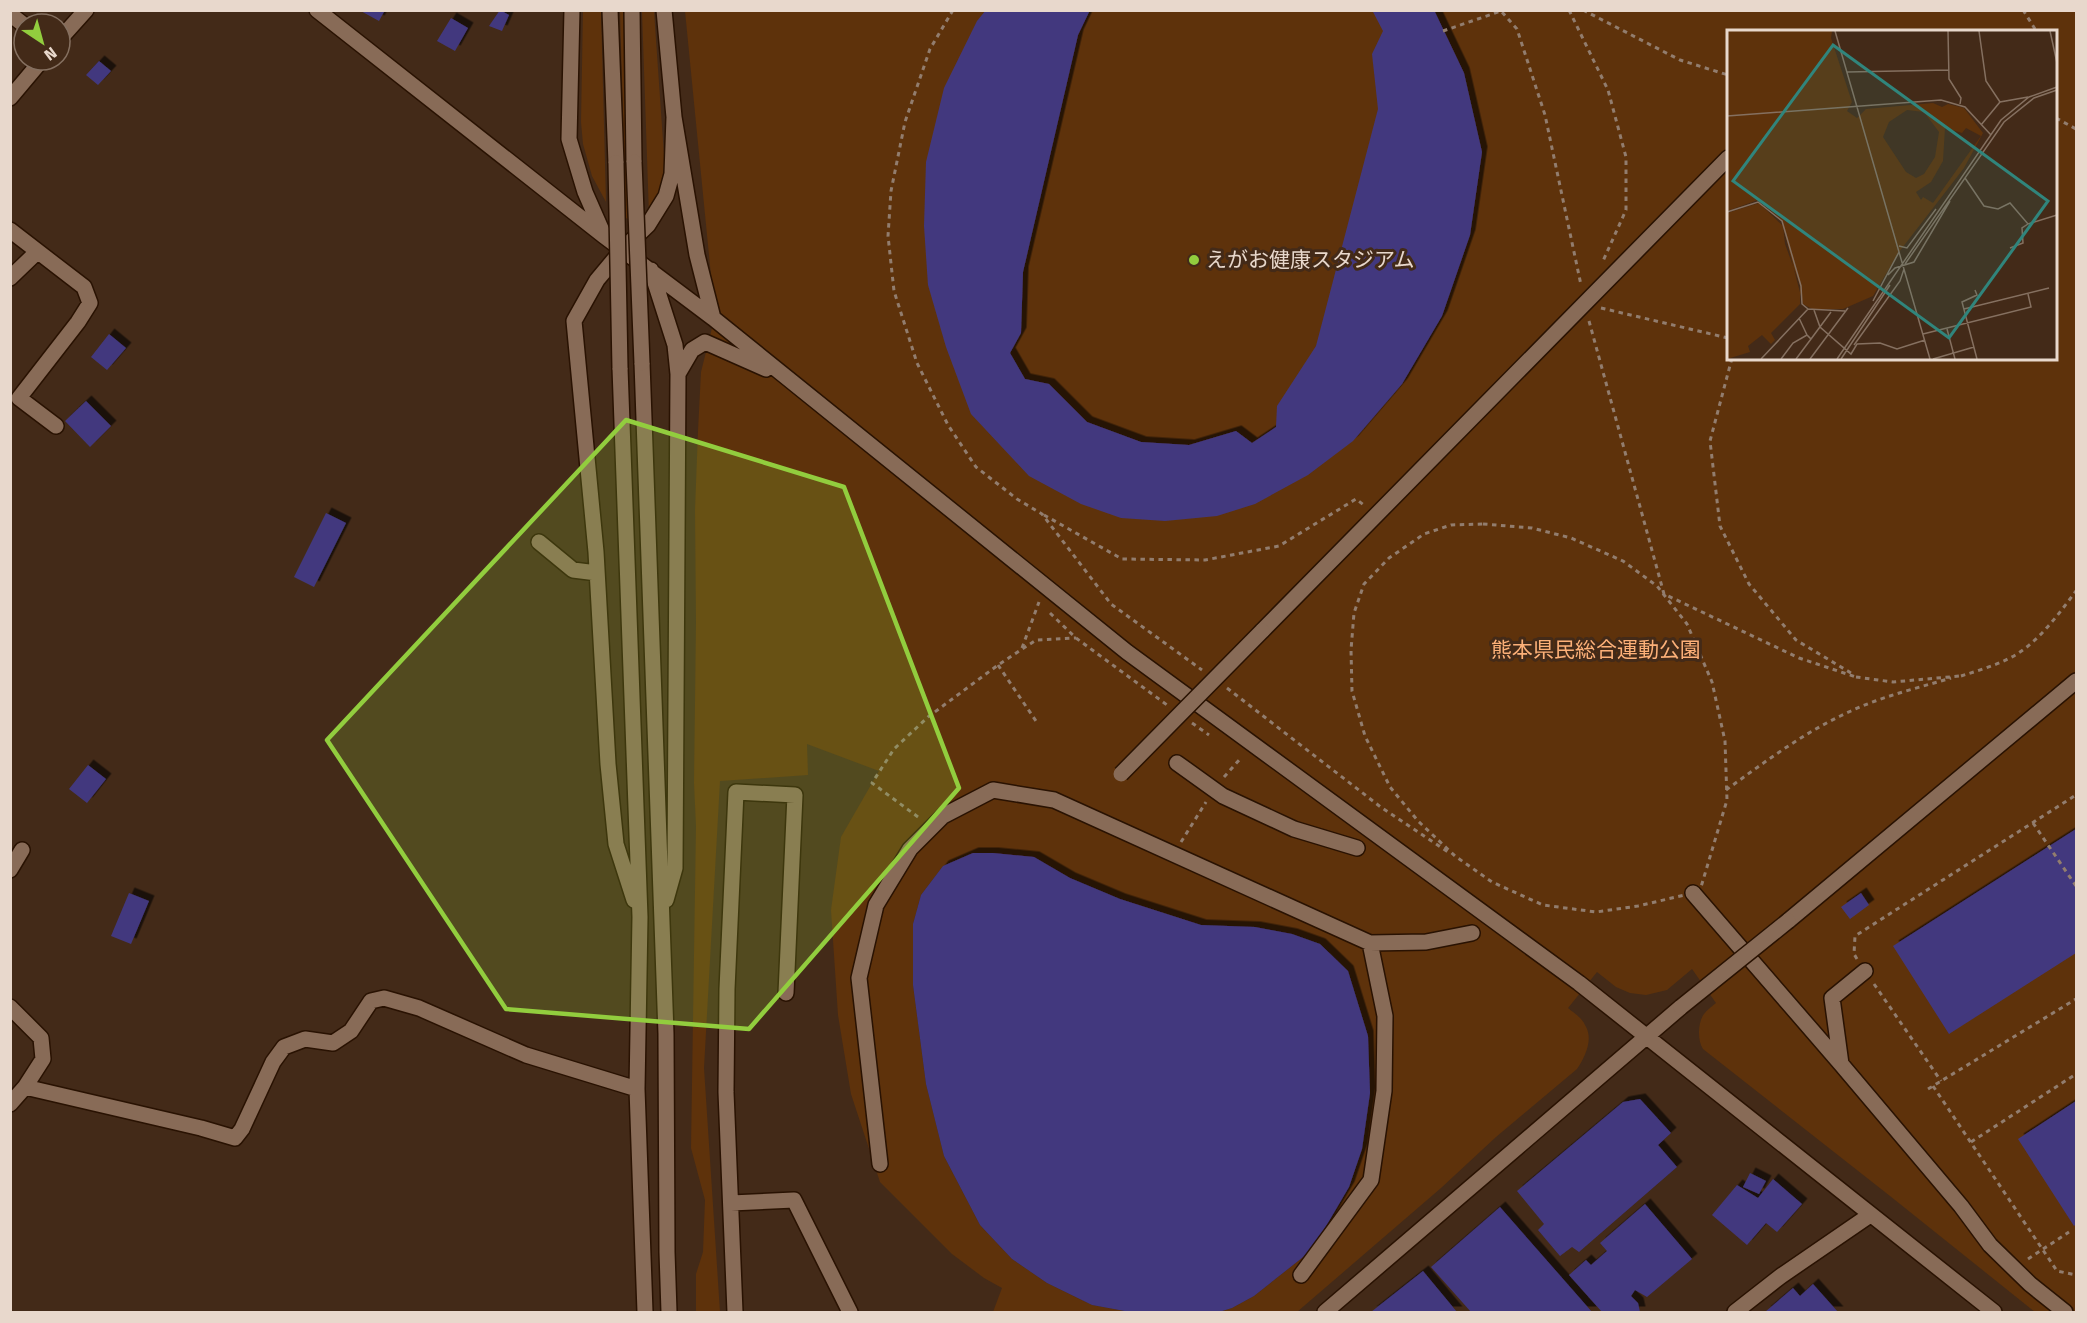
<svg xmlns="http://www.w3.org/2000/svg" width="2087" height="1323" font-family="'Fira Sans','Noto Sans JP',sans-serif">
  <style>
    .green { fill: #5e320b; fill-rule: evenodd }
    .building { fill: #42387e; filter: url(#shadow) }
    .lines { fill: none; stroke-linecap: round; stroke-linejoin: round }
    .minor-casing { stroke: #291202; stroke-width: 18 }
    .path { stroke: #927d6e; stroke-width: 3; stroke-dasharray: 4.5 4.5; stroke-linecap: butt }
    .minor { stroke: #886b57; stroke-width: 15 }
    .minor-bridge-casing { stroke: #291202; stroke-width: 18; stroke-linecap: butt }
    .minor-bridge { stroke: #886b57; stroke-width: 15 }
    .marked { fill: #92cd3e; fill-opacity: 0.2; stroke: #92cd3e; stroke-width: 4.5; stroke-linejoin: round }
    .poi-dot { fill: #92cd3e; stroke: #432a18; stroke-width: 2 }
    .labels { text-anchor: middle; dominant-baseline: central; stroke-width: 6; stroke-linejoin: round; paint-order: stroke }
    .poi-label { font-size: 21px; fill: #e8d8cc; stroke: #432a18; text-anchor: start }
    .park-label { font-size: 21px; fill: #fcb078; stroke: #432a18 }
    .inset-road { fill: none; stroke: #857060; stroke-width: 1.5 }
    .view { fill: #30857c; fill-opacity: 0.15; stroke: #30857c; stroke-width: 3 }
    .inset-edge { fill: none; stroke: #e8d8cc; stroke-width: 3 }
  </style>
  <defs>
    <filter id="shadow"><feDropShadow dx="5.5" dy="-5.5" stdDeviation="0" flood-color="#0009"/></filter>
  </defs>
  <rect width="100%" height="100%" fill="#432a18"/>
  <path class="green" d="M 583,11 L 601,11 L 606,202 L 592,176 L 583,144 L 581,122 Z
    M 620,11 L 624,11 L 630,220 L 626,218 Z
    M 642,11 L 654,11 L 665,170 L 663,189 L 649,215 Z
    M 685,11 L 2076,11 L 2076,1312 L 2035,1312 L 1890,1196 L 1703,1049 C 1697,1040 1698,1022 1704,1014 C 1707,1010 1712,1006 1716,1003 L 1692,969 L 1667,990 L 1646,995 L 1630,993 L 1616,987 L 1597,972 L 1568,1008 C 1574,1013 1582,1018 1585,1025 C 1594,1039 1585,1057 1577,1069 L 1496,1137 L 1441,1188 L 1297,1312 L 1219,1312 L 1232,1308 L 1254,1296 L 1312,1250 L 1349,1187 L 1362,1149 L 1370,1093 L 1368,1036 L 1348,971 L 1320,944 L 1292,934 L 1255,927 L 1201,925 L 1163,914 L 1120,899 L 1070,878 L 1034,857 L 943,866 L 921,895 L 913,924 L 913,985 L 926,1084 L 944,1156 L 980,1225 L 1012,1259 L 1047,1283 L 1092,1305 L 1130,1312 L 993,1312 L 1002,1288 L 984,1278 L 952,1254 L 880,1182 L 851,1094 L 838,1015 L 831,910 L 841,837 L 879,771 L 807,744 L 808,775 L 720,781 L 704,1068 L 720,1312 L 696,1312 L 696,1274 L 703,1252 L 705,1200 L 691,1148 L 696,826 L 694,783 L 696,622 L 695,510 L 698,431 L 701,372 L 715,316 ZM 1728,32 L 2056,32 L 2056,358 L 1728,358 Z"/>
  <path class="building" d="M 359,10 L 385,10 L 379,21 Z
    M 500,10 L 509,15 L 502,31 L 489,26 Z
    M 986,10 L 1090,10 L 1078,35 L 1023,272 L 1021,333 L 1010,353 L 1025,379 L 1049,384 L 1087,422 L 1141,442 L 1189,445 L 1236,431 L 1252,443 L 1276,427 L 1277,406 L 1316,346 L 1378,109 L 1372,54 L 1383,31 L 1372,10 L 1434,10 L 1464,73 L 1482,152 L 1470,235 L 1442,316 L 1402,384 L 1353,441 L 1308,475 L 1255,504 L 1217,516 L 1165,521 L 1121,518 L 1081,504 L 1029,476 L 971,414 L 946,347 L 928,285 L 924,226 L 926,162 L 944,88 L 977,21 Z
    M 451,18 L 468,28 L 455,51 L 437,41 Z
    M 99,61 L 111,71 L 98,85 L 86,75 Z
    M 109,334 L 126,348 L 107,370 L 91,357 Z
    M 86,401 L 111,426 L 90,447 L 65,421 Z
    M 326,513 L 346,523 L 314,587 L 294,577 Z
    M 88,765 L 106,779 L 87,803 L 69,789 Z
    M 2076,829 L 2076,953 L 1949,1034 L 1893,946 Z
    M 973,853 L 993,853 L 1034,857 L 1070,878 L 1120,899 L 1201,925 L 1255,927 L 1292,934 L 1320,944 L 1348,971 L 1368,1036 L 1370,1093 L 1362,1149 L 1349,1187 L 1312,1250 L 1254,1296 L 1232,1308 L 1219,1312 L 1130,1312 L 1092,1305 L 1047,1283 L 1012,1259 L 980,1225 L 944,1156 L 926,1084 L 913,985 L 913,924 L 921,895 L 943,866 Z
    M 129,893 L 149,901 L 131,944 L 111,936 Z
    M 1861,893 L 1869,905 L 1850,919 L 1841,907 Z
    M 1640,1099 L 1671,1133 L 1658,1145 L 1677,1167 L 1579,1252 L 1572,1247 L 1560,1256 L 1538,1230 L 1544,1224 L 1517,1191 L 1623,1102 Z
    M 2076,1101 L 2076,1224 L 2074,1226 L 2018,1139 Z
    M 1750,1173 L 1766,1181 L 1759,1194 L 1743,1187 Z
    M 1773,1179 L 1802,1204 L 1777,1232 L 1766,1223 L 1747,1245 L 1712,1215 L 1737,1185 L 1758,1198 Z
    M 1645,1204 L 1692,1259 L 1647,1297 L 1635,1290 L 1631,1296 L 1638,1303 L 1640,1312 L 1602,1312 L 1569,1275 L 1586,1260 L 1591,1265 L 1607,1251 L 1600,1243 Z
    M 1500,1207 L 1592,1312 L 1471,1312 L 1431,1267 Z
    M 1423,1271 L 1457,1312 L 1371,1312 Z
    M 1813,1284 L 1838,1312 L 1765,1312 L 1793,1288 L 1800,1296 Z"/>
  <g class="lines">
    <defs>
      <path id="minor" d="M 317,10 L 604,236 L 713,318 L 1127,652 L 1579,983 L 1994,1312
        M 572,10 L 569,139 L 585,192 L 603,233
        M 610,10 L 616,163
        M 632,10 L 634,162
        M 664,10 L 674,117 L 697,255 L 713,318
        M 10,14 L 24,25
        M 60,39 L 86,10
        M 10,98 L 42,60
        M 10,230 L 84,287 L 90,303 L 78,322 L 19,398 L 56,426
        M 651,270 L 675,345 L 678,374
        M 10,278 L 37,252
        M 642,363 L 666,1034 L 667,1252 L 669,1312
        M 620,368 L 640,917 L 637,1089 L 645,1312
        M 539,542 L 573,570 L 597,573
        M 1262,631 L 1728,158
        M 1177,763 L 1223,796 L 1294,829 L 1357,848
        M 10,870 L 22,850
        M 1693,893 L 1841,1064 L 1961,1206 L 1990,1245 L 2030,1284 L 2065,1312
        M 634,900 L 616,844 L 608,764 L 596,552 L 574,321 L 597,280 L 623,249 L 648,225 L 666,196 L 672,174 L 674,117
        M 666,900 L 675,868 L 678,374 L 692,350 L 705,342 L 766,369
        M 1788,921 L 2076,681
        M 10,1007 L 41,1038 L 43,1059 L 25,1087
        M 1841,1064 L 1832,998 L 1865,971
        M 10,1104 L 25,1087 L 201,1128 L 235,1138 L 242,1129 L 273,1062 L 284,1047 L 305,1039 L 333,1043 L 351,1031 L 371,1001 L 384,998 L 419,1008 L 526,1055 L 637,1089
        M 880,1164 L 859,978 L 876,905 L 910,849 L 943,816 L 993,790 L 1054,800 L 1370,943 L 1426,942 L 1472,933
        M 731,1203 L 794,1200 L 850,1312
        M 1301,1275 L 1371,1180 L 1384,1091 L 1385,1016 L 1370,943
        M 735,1312 L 726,1092 L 727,989 L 736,792 L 795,795 L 786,993
        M 1325,1312 L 1681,1007
        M 1735,1312 L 1781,1276 L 1870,1215"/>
    </defs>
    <use href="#minor" class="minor-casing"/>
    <path class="path" d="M 953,10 L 930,49 L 905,122 L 891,191 L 888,236 L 894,291 L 917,363 L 948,425 L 976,467 L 1017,499 L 1042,514 L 1111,604 L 1202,670
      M 1569,10 L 1608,90 L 1626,157 L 1626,210 L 1603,261
      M 1583,10 L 1680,60 L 1728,75
      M 2023,10 L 2037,32
      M 1443,31 L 1501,11 L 1517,29 L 1545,115 L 1581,285
      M 2056,118 L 2076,129
      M 1601,308 L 1728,338
      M 1589,321 L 1664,594 L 1799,658 L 1856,677
      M 1732,358 L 1710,441 L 1720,526 L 1749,584 L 1796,640 L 1851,673
      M 1044,515 L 1122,559 L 1205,560 L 1279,546 L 1356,499 L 1365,506
      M 1483,524 L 1532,528 L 1571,538 L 1623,561 L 1657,586 L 1687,624 L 1712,682 L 1725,741 L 1727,800 L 1701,887 L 1693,893 L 1638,906 L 1596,912 L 1543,905 L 1492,882 L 1455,856 L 1418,821 L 1390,787 L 1365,736 L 1352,691 L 1351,650 L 1354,613 L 1364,584 L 1389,558 L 1424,534 L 1451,525 Z
      M 1050,613 L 1076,638 L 1167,705
      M 1022,648 L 1039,602
      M 998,665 L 1038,724
      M 1961,676 C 1977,671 1994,666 2010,658 C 2037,644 2058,615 2076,591
      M 1856,677 L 1893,682 L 1960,676
      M 1227,688 L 1382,808 L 1448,852
      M 1192,723 L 1209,735
      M 1224,777 L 1240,759
      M 1726,790 C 1766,761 1806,731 1851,711 C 1883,696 1918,688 1951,678
      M 918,817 L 872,783 L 894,749 L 928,717 L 998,665 L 1036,640 L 1076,638
      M 2033,823 L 2076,886
      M 1181,842 L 1206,802
      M 1857,959 L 1854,954 L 1855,936 L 2076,795
      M 1874,984 L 1941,1081
      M 1933,1086 L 2057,1271 L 2076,1275
      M 1928,1089 L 2076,999
      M 1971,1142 L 2076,1074
      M 2028,1259 L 2069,1232"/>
    <use href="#minor" class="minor"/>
    <defs>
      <path id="minor-bridge" d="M 634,162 L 642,363
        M 616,163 L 620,368
        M 1121,774 L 1262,631
        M 1681,1007 L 1788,921"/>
    </defs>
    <use href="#minor-bridge" class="minor-bridge-casing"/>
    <use href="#minor-bridge" class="minor-bridge"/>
  </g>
  <path class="marked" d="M 626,420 L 844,487 L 959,788 L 749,1029 L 506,1009 L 327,740 Z"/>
  <circle class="poi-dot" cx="1194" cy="260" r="6"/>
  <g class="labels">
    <g class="poi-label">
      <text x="1206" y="260">えがお健康スタジアム</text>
    </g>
    <g class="park-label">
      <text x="1596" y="650">熊本県民総合運動公園</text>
    </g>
  </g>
  <g transform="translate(1727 30)">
    <rect width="330" height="330" fill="#432a18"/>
    <path d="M 0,1 L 105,1 L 104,8 L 125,72 L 120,81 L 130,88 L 139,79 L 206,73 L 215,77 L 221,74 L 237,78 L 256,103 L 237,138 L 172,222 L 146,266 L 116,279 L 85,279 L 76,274 L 54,189 L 31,170 L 0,181 ZM 180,80 L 197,82 L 212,102 L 208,127 L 197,144 L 189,148 L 179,142 L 156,107 L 162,92 ZM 218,98 L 235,103 L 239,98 L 254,106 L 206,173 L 196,167 L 194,170 L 189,162 L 204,152 L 216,131 ZM 32,173 L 56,196 L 58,214 L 73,255 L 73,274 L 44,303 L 48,310 L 44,314 L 35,305 L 21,316 L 23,322 L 0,329 L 0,183 Z" fill="#5e320b" fill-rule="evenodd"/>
    <path class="inset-road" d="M 108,1 L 203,329M 221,1 L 222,49 L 234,68 L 233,74M 252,1 L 259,51 L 273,72M 323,1 L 330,33M 120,42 L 222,40M 0,86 L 214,70 L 238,77 L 264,105M 254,95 L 273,72 L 301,67M 238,148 L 257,176 L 271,179 L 283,173 L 301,194 L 330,185M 0,182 L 31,172 L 55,191 L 74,256 L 75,274 L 81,279M 172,216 L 180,218 L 209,179M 283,218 L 296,213 L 295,198 L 301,194M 178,234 L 277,92 L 307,68 L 330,60M 161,245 L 168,238 L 187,232 L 223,171M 248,260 L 250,265 L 235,272 L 250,329M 146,271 L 172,222M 237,279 L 322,258M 87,280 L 93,297 L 124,324 L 130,314 L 153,313 L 170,319 L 198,310M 72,288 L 80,305M 220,299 L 228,329M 196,304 L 304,277 L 301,264M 127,315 L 173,251 L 177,239M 34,329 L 81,279 L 118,281M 54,329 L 66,313 L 80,305 L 84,309 L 104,282M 69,329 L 84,309M 83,329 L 121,278M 110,329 L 274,90 L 302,67 L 330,57M 114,329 L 163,255M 206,329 L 247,317"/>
    <path class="view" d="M 106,15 L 321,171 L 222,308 L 6,151 Z"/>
    <rect width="330" height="330" class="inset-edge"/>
  </g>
  <rect width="2087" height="1323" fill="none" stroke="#e8d8cc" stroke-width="24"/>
  <g transform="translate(42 42) rotate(144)"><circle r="28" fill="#432a18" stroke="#857060" stroke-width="1.5"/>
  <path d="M0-4.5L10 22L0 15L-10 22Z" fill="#92cd3e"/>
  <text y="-9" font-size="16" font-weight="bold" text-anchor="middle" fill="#e8d8cc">N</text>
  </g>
</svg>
